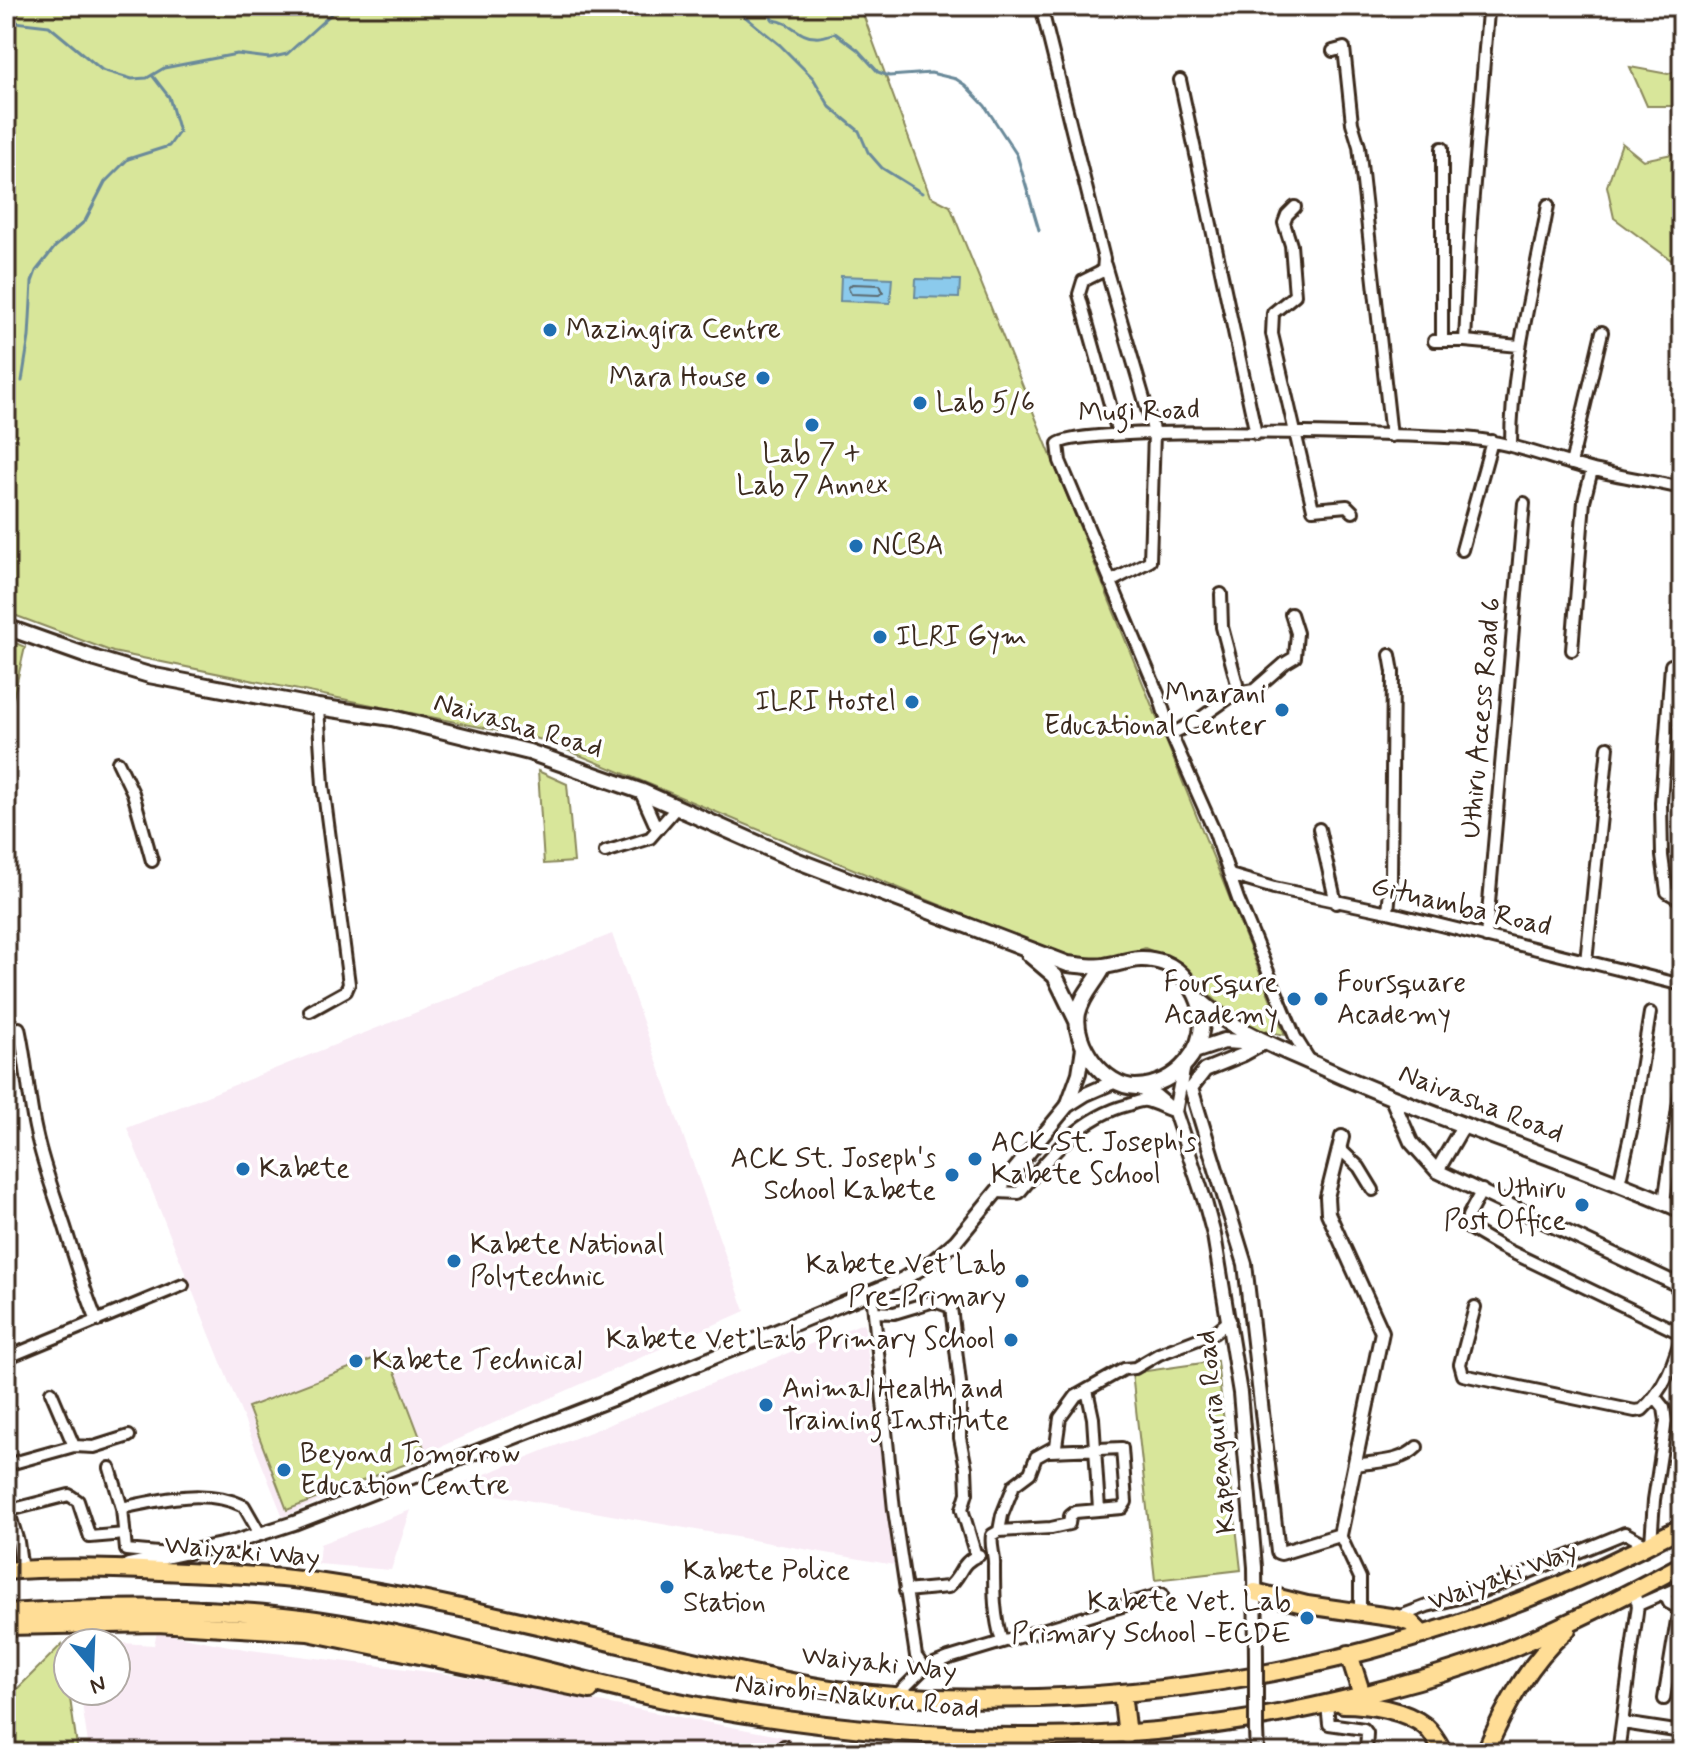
<svg xmlns="http://www.w3.org/2000/svg" width="1688" height="1759" font-family="Mynerve,sans-serif">
  <style>
    .built { fill: #f9ebf5 }
    .green { fill: #d8e69a; stroke: #8a885c; stroke-width: 2 }
    .water { fill: #8bcaec; stroke: #6b8a9a; stroke-width: 2 }
    .lines { fill: none; stroke-linecap: round; stroke-linejoin: round }
    .shore { stroke: #5b6a70; stroke-width: 2 }
    .stream { stroke: #6b8a9a; stroke-width: 3 }
    .minor-casing { stroke: #3b2a1e; stroke-width: 16 }
    .tertiary-casing { stroke: #3b2a1e; stroke-width: 18 }
    .secondary-casing { stroke: #3b2a1e; stroke-width: 20 }
    .trunk-casing { stroke: #3b2a1e; stroke-width: 22 }
    .minor { stroke: #fff; stroke-width: 10 }
    .tertiary { stroke: #fff; stroke-width: 12 }
    .secondary { stroke: #fff; stroke-width: 14 }
    .trunk { stroke: #ffdd96; stroke-width: 16 }
    .tertiary-bridge-casing { stroke: #3b2a1e; stroke-width: 18; stroke-linecap: butt }
    .tertiary-bridge { stroke: #fff; stroke-width: 12 }
    .poi-dot { fill: #1f6fb2; stroke: #fff; stroke-width: 3 }
    .labels { text-anchor: middle; dominant-baseline: central; stroke-width: 7; stroke-linejoin: round; paint-order: stroke }
    .poi-label { font-size: 28px; fill: #3b2a1e; stroke: #fff; text-anchor: start }
    .street-label { font-size: 28px; fill: #3b2a1e; stroke: #fff }
  </style>
  <rect width="100%" height="100%" fill="#fff"/>
  <filter id="ink" filterUnits="userSpaceOnUse"><feTurbulence type="fractalNoise" baseFrequency=".0125" numOctaves="2"/><feDisplacementMap in="SourceGraphic" scale="16" xChannelSelector="R" yChannelSelector="G"/><feConvolveMatrix kernelMatrix="1 2 1 2 8 2 1 2 1" color-interpolation-filters="sRGB"/></filter>
  <g filter="url(#ink)">
    <path class="built" d="M 612,934 L 745,1311 L 283,1517 L 127,1128 Z
      M 864,1323 L 894,1565 L 453,1487 L 863,1323 Z
      M 411,1510 L 391,1570 L 318,1564 L 320,1544 Z
      M 157,1632 L 250,1650 L 455,1675 L 790,1738 L 790,1753 L 299,1753 L 290,1744 L 237,1746 L 182,1753 L 108,1753 L 89,1750 L 80,1691 L 116,1691 L 116,1643 L 73,1643 L 72,1640 L 154,1645 Z"/>
    <path class="green" d="M 6,6 L 860,6 L 930,196 L 950,206 L 1285,1035 L 1255,1029 L 1219,1004 L 1176,961 L 1145,948 L 1112,959 L 1093,961 L 1065,957 L 543,740 L 113,652 L 6,612 Z
      M 1630,67 L 1668,74 L 1682,68 L 1682,113 L 1678,106 L 1647,106 Z
      M 1622,143 L 1643,160 L 1682,152 L 1682,244 L 1671,260 L 1614,218 L 1607,186 Z
      M 6,639 L 25,647 L 12,703 L 6,706 Z
      M 538,771 L 567,784 L 574,862 L 544,864 Z
      M 388,1353 L 427,1456 L 287,1510 L 248,1407 Z
      M 1217,1361 L 1241,1570 L 1155,1580 L 1132,1373 Z
      M 62,1644 L 78,1753 L 6,1753 L 6,1700 Z"/>
    <path class="water" d="M 841,276 L 892,278 L 890,303 L 840,301 Z
      M 916,279 L 960,280 L 959,298 L 915,297 Z"/>
    <g class="lines">
      <path class="shore" d="M 852,284 L 880,285 L 883,292 L 879,295 L 851,294 L 848,288 Z"/>
      <path class="stream" d="M 732,6 L 780,45 L 813,78 L 830,107 L 859,131 L 868,152 L 882,168 L 922,193
        M 759,6 L 768,13 L 773,20 C 793,22 798,37 815,37 C 821,38 829,35 835,33 L 858,50 L 878,72 L 889,76 L 931,73 L 956,79 L 965,85 L 985,106 L 1017,155 L 1039,230
        M 6,21 L 49,26 L 102,70 L 132,79 L 147,78 L 164,68 L 237,54 L 269,58 L 287,54 L 340,6
        M 22,381 L 29,337 L 32,282 L 36,271 L 55,247 L 85,221 L 105,182 L 128,159 L 169,146 L 179,132 L 169,97 L 152,75"/>
      <defs>
        <path id="minor" d="M 1041,6 L 1104,259 L 1103,271 L 1083,281 L 1079,294 L 1118,433
          M 1333,51 L 1344,48 L 1352,123 L 1359,146 L 1391,436
          M 1180,80 L 1256,434
          M 1295,207 L 1287,215 L 1284,223 L 1291,245 L 1295,295 L 1273,313 L 1272,334 L 1313,509 L 1347,506 L 1353,512
          M 1105,265 L 1154,433 L 1150,561 L 1110,582
          M 1434,341 L 1465,341 L 1519,346
          M 1442,341 L 1442,148
          M 1465,341 L 1471,219 L 1488,12
          M 1511,444 C 1511,363 1534,285 1548,205
          M 1571,464 L 1602,332
          M 1462,550 L 1492,441
          M 1221,594 L 1222,627 L 1237,684 L 1236,693
          M 1572,650 L 1584,501 L 1592,470
          M 1671,665 L 1661,803 L 1662,856 L 1667,892 L 1682,901
          M 1171,734 L 1195,722 L 1236,693 L 1254,690 L 1285,663 L 1295,657 L 1297,633 L 1291,614
          M 118,762 L 133,793 L 152,861
          M 640,791 L 657,829
          M 1319,829 L 1336,903
          M 605,852 L 650,838 L 677,807
          M 1230,875 L 1274,888 L 1388,912 L 1682,985
          M 1388,912 L 1391,878 L 1393,672 L 1390,655
          M 1486,937 L 1524,503
          M 1586,962 L 1608,747
          M 310,1011 L 346,991 L 349,984 L 323,785 L 318,707
          M 19,1028 C 27,1063 28,1098 36,1132 C 43,1165 55,1196 65,1227 C 75,1259 84,1290 97,1321
          M 1310,1061 L 1295,1037 L 1238,899 L 1215,833 L 1171,734 L 1159,696 L 1060,461 L 1058,444 C 1078,424 1414,435 1464,438 C 1509,441 1547,458 1590,469 C 1621,477 1652,481 1682,488
          M 1339,1148 L 1359,1167 L 1373,1190
          M 1619,1184 L 1631,1131 L 1650,1013
          M 1482,1190 L 1468,1216 L 1467,1227 L 1501,1247 L 1682,1334
          M 998,1192 L 1019,1193 C 1050,1156 1080,1117 1128,1105 C 1134,1103 1141,1100 1146,1101 C 1154,1103 1162,1107 1170,1110
          M 1664,1202 L 1682,1082
          M 872,1293 L 894,1510 L 916,1656 L 924,1668 L 897,1695
          M 1475,1307 L 1460,1364 L 1463,1375 L 1635,1411 L 1642,1410 C 1665,1389 1673,1364 1682,1335
          M 875,1312 L 894,1313 L 934,1301 L 951,1307 L 960,1383 L 960,1438 L 966,1468 L 967,1493 L 962,1509 L 976,1556
          M 6,1358 L 183,1285
          M 1087,1390 L 1093,1418 L 1099,1509
          M 51,1392 L 74,1446
          M 6,1465 L 74,1446 L 94,1447 L 129,1436
          M 1355,1465 C 1375,1461 1401,1463 1417,1447
          M 110,1468 L 122,1508
          M 6,1502 L 18,1542 L 22,1570
          M 6,1511 L 69,1495 L 78,1501 L 90,1537 L 125,1534
          M 999,1531 L 1051,1528 L 1069,1524 L 1070,1516 L 1075,1512 L 1122,1508 L 1126,1502 L 1122,1448 L 1050,1451
          M 1340,1535 L 1360,1578 L 1360,1613
          M 1651,1543 L 1654,1500 L 1666,1421 L 1664,1408 L 1656,1398
          M 169,1554 L 126,1550 L 122,1508 C 162,1499 206,1488 244,1506 L 260,1534
          M 905,1591 L 948,1587 C 963,1575 959,1563 979,1555
          M 1638,1605 L 1682,1586
          M 1398,1617 L 1427,1606 L 1478,1593 L 1625,1533 L 1647,1545
          M 1002,1642 C 994,1616 994,1593 994,1566 C 995,1555 990,1547 992,1535 L 999,1531 L 1002,1515 L 1014,1485 L 1030,1473 L 1036,1457 L 1056,1446 L 1060,1418 L 1076,1396 L 1124,1369 L 1135,1368 L 1159,1354 L 1214,1333 L 1230,1320
          M 924,1668 L 949,1658 L 1162,1594
          M 1664,1699 L 1679,1608 L 1669,1603 L 1665,1594
          M 1327,1705 L 1329,1724 L 1364,1729 L 1367,1733 L 1366,1753
          M 1623,1723 L 1682,1732
          M 784,1746 L 786,1753
          M 1618,1753 L 1638,1605 L 1633,1590"/>
        <path id="tertiary" d="M 1264,1043 L 1242,1055 L 1205,1070 L 1191,1088 L 1245,1264 L 1278,1552 L 1281,1553 L 1340,1535 L 1382,1332 L 1328,1213 L 1327,1197 L 1342,1137
          M 1184,1065 L 1175,1112 L 1205,1202 L 1214,1235 L 1240,1393 L 1255,1567 L 1256,1657
          M 1136,1087 L 1156,1096 L 1175,1112
          M 1392,1099 L 1411,1142 L 1437,1171 L 1674,1283 L 1682,1293
          M 1067,1106 L 1086,1094 L 1116,1081
          M 1437,1171 L 1463,1126
          M 128,1565 L 235,1542 L 294,1523 L 617,1397 L 903,1279 L 933,1261 L 956,1241 L 1067,1106 L 1079,1073 L 1083,1048
          M 1256,1730 L 1257,1753"/>
        <path id="secondary" d="M 6,627 L 96,659 L 149,675 L 318,707 L 392,718 L 529,752 L 640,791 L 793,859 L 1068,964 C 1080,965 1092,968 1104,966 C 1128,962 1139,954 1164,963 C 1182,970 1197,990 1201,1009 C 1208,1048 1178,1085 1136,1087 C 1104,1087 1072,1043 1078,1013 C 1083,993 1096,983 1104,966
          M 1029,954 L 1055,976 L 1077,1021
          M 1199,1000 C 1235,1032 1277,1047 1321,1067 C 1439,1121 1563,1158 1682,1210
          M 1197,1050 L 1224,1041 L 1259,1043"/>
        <path id="trunk" d="M 6,1571 C 57,1566 110,1568 161,1571 C 213,1573 264,1575 316,1582 C 478,1605 636,1652 797,1683 C 875,1699 958,1700 1038,1698 C 1264,1691 1482,1634 1682,1527
          M 1255,1592 L 1307,1605 L 1397,1618 L 1411,1623 L 1423,1635
          M 6,1613 C 109,1607 214,1605 316,1620 C 448,1639 573,1683 704,1707 C 925,1746 1144,1752 1363,1695 C 1407,1683 1452,1672 1495,1655 C 1559,1629 1621,1598 1682,1565
          M 6,1626 L 157,1623 L 308,1632 L 590,1690
          M 1349,1654 L 1362,1695
          M 1122,1693 L 1127,1735
          M 1343,1704 C 1368,1704 1405,1710 1425,1726 C 1433,1733 1439,1744 1444,1753
          M 1485,1753 C 1505,1707 1529,1662 1567,1629"/>
      </defs>
      <use href="#minor" class="minor-casing"/>
      <use href="#tertiary" class="tertiary-casing"/>
      <use href="#secondary" class="secondary-casing"/>
      <use href="#trunk" class="trunk-casing"/>
      <use href="#minor" class="minor"/>
      <use href="#tertiary" class="tertiary"/>
      <use href="#secondary" class="secondary"/>
      <use href="#trunk" class="trunk"/>
      <defs>
        <path id="tertiary-bridge" d="M 1256,1657 L 1256,1730"/>
      </defs>
      <use href="#tertiary-bridge" class="tertiary-bridge-casing"/>
      <use href="#tertiary-bridge" class="tertiary-bridge"/>
    </g>
  </g>
  <g class="poi-dot">
    <circle cx="550" cy="330" r="8"/>
    <circle cx="763" cy="378" r="8"/>
    <circle cx="920" cy="403" r="8"/>
    <circle cx="812" cy="425" r="8"/>
    <circle cx="856" cy="546" r="8"/>
    <circle cx="880" cy="637" r="8"/>
    <circle cx="912" cy="702" r="8"/>
    <circle cx="1282" cy="710" r="8"/>
    <circle cx="1294" cy="999" r="8"/>
    <circle cx="1321" cy="999" r="8"/>
    <circle cx="975" cy="1159" r="8"/>
    <circle cx="243" cy="1169" r="8"/>
    <circle cx="952" cy="1175" r="8"/>
    <circle cx="1582" cy="1205" r="8"/>
    <circle cx="454" cy="1261" r="8"/>
    <circle cx="1022" cy="1281" r="8"/>
    <circle cx="1011" cy="1340" r="8"/>
    <circle cx="356" cy="1361" r="8"/>
    <circle cx="766" cy="1405" r="8"/>
    <circle cx="284" cy="1470" r="8"/>
    <circle cx="667" cy="1587" r="8"/>
    <circle cx="1307" cy="1618" r="8"/>
  </g>
  <g class="labels">
    <g class="poi-label">
      <text x="566" y="330">Mazingira Centre</text>
      <text x="747" y="378" text-anchor="end">Mara House</text>
      <text x="936" y="403">Lab 5/6</text>
      <text x="812" y="454" text-anchor="middle">Lab 7 +<tspan x="812" dy="32">Lab 7 Annex</tspan></text>
      <text x="872" y="546">NCBA</text>
      <text x="896" y="637">ILRI Gym</text>
      <text x="1266" y="694" text-anchor="end">Mnarani<tspan x="1266" dy="32">Educational Center</tspan></text>
      <text x="896" y="702" text-anchor="end">ILRI Hostel</text>
      <text x="1278" y="983" text-anchor="end">Foursqure<tspan x="1278" dy="32">Academy</tspan></text>
      <text x="1337" y="983">Foursquare<tspan x="1337" dy="32">Academy</tspan></text>
      <text x="991" y="1143">ACK St. Joseph's<tspan x="991" dy="32">Kabete School</tspan></text>
      <text x="936" y="1159" text-anchor="end">ACK St. Joseph's<tspan x="936" dy="32">School Kabete</tspan></text>
      <text x="259" y="1169">Kabete</text>
      <text x="1566" y="1189" text-anchor="end">Uthiru<tspan x="1566" dy="32">Post Office</tspan></text>
      <text x="470" y="1245">Kabete National<tspan x="470" dy="32">Polytechnic</tspan></text>
      <text x="1006" y="1265" text-anchor="end">Kabete Vet Lab<tspan x="1006" dy="32">Pre-Primary</tspan></text>
      <text x="995" y="1340" text-anchor="end">Kabete Vet Lab Primary School</text>
      <text x="372" y="1361">Kabete Technical</text>
      <text x="782" y="1389">Animal Health and<tspan x="782" dy="32">Training Institute</tspan></text>
      <text x="300" y="1454">Beyond Tomorrow<tspan x="300" dy="32">Education Centre</tspan></text>
      <text x="683" y="1571">Kabete Police<tspan x="683" dy="32">Station</tspan></text>
      <text x="1291" y="1602" text-anchor="end">Kabete Vet. Lab<tspan x="1291" dy="32">Primary School -ECDE</tspan></text>
    </g>
    <g class="street-label">
      <text transform="translate(1139 412) rotate(-2)">Mugi Road</text>
      <text transform="translate(1482 718) rotate(-85)">Uthiru Access Road 6</text>
      <text transform="translate(518 726) rotate(16)">Naivasha Road</text>
      <text transform="translate(1461 907) rotate(13)">Gituamba Road</text>
      <text transform="translate(1481 1104) rotate(21)">Naivasha Road</text>
      <text transform="translate(1217 1432) rotate(-96)">Kapenguria Road</text>
      <text transform="translate(242 1552) rotate(5)">Waiyaki Way</text>
      <text transform="translate(1503 1577) rotate(-20)">Waiyaki Way</text>
      <text transform="translate(879 1664) rotate(6)">Waiyaki Way</text>
      <text transform="translate(857 1697) rotate(6)">Nairobi-Nakuru Road</text>
    </g>
  </g>
  <rect width="1688" height="1759" fill="none" stroke="#fff" stroke-width="32"/>
  <rect x="16" y="16" width="1656" height="1727" fill="none" stroke="#3b2a1e" stroke-width="3" filter="url(#ink)"/>
  <g transform="translate(92 1667) rotate(161)"><circle r="38" fill="#ffffff" stroke="#b1aaa5" stroke-width="2"/>
  <path d="M0-6L14 30L0 20L-14 30Z" fill="#1f6fb2"/>
  <text y="-12" font-size="22" font-weight="bold" text-anchor="middle" fill="#3b2a1e">N</text>
  </g>
</svg>
